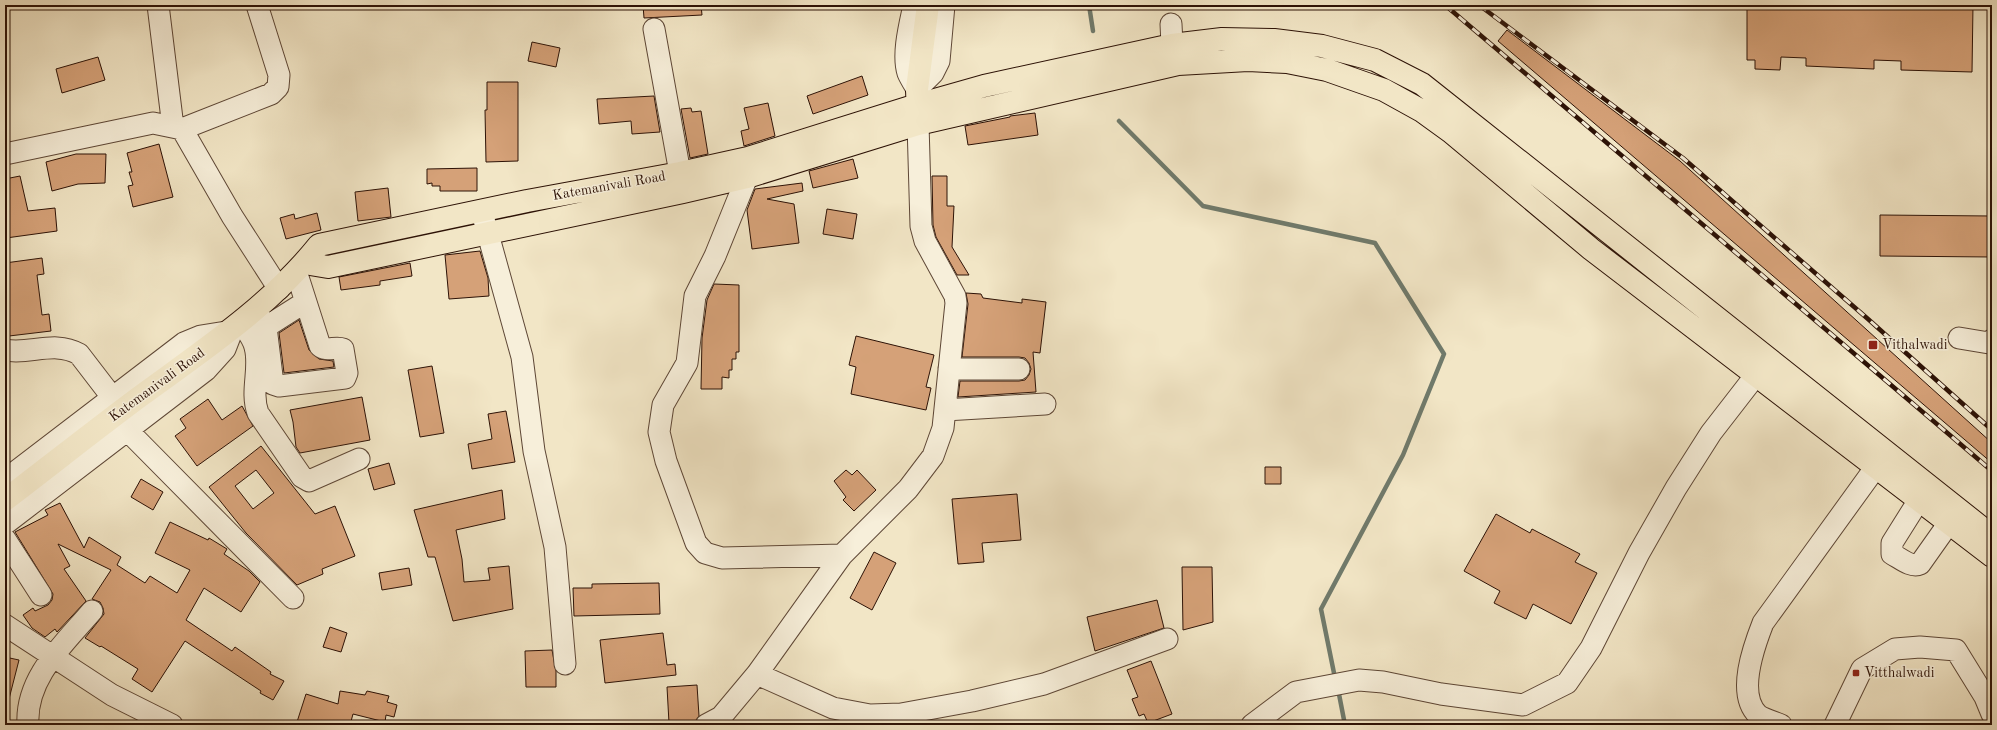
<svg xmlns="http://www.w3.org/2000/svg" width="1997" height="730" font-family="'Old Standard TT',serif">
  <style>
    .lines { fill: none; stroke-linecap: round; stroke-linejoin: round }
    .stream { stroke: #707a6b; stroke-width: 4.5 }
    .building { fill: #d5a178; stroke: #2d1206; fill-rule: evenodd }
    .minor-casing { stroke: #5e4736; stroke-width: 23 }
    .major-casing { stroke: #2d1206; stroke-width: 24 }
    .minor { stroke: #f7efda; stroke-width: 21 }
    .major { stroke: #f2e6c6; stroke-width: 22 }
    .rail-casing { stroke: #2d1206; stroke-width: 4.5 }
    .rail { stroke: #f7efda; stroke-width: 3; stroke-dasharray: 9; stroke-linecap: butt }
    .poi-dot { fill: #8f2418; stroke: #f7efda; stroke-width: 1.5 }
    .labels { text-anchor: middle; dominant-baseline: central; stroke-width: 3; stroke-linejoin: round; paint-order: stroke }
    .street-label { font-size: 14px; fill: #2d1206; stroke: #f7efda }
    .poi-label { font-size: 14px; fill: #2d1206; stroke: #f7efda; text-anchor: start }
  </style>
  <rect width="100%" height="100%" fill="#f2e6c6"/>
  <filter id="stains"><feTurbulence type="fractalNoise" baseFrequency=".005" numOctaves="4"/><feColorMatrix values="0 0 0 0 .2 0 0 0 0 .09 0 0 0 0 .02 0 0 0 .5 -.17"/></filter>
  <radialGradient id="worn" r=".72"><stop offset=".6" stop-color="#630" stop-opacity="0"/><stop offset="1" stop-color="#630" stop-opacity=".3"/></radialGradient>
  <g class="lines">
    <path class="stream" d="M 1089,5 L 1093,31
      M 1119,121 L 1203,206 L 1375,243 L 1444,354 L 1403,455 L 1321,609 L 1335,678
      M 1338,689 L 1345,725"/>
  </g>
  <path class="building" d="M 643,5 L 701,5 L 702,15 L 644,18 Z
    M 1758,5 L 1875,5 L 1875,7 L 1973,5 L 1972,72 L 1901,70 L 1901,61 L 1874,60 L 1874,69 L 1806,66 L 1806,58 L 1781,57 L 1780,70 L 1755,69 L 1755,60 L 1747,60 L 1747,6 L 1757,7 Z
    M 1507,30 L 1680,161 L 1992,443 L 1992,463 L 1498,41 Z
    M 532,42 L 560,48 L 556,67 L 528,61 Z
    M 98,57 L 105,80 L 62,93 L 56,69 Z
    M 862,76 L 868,95 L 813,114 L 807,96 Z
    M 487,82 L 518,82 L 518,161 L 486,162 L 485,110 L 487,110 Z
    M 654,96 L 660,132 L 632,134 L 631,121 L 599,124 L 597,99 Z
    M 768,103 L 775,136 L 744,146 L 741,131 L 749,129 L 744,108 Z
    M 691,108 L 692,112 L 701,111 L 708,154 L 690,158 L 681,109 Z
    M 1035,113 L 1038,135 L 968,145 L 965,126 L 1010,117 L 1010,116 Z
    M 159,144 L 173,197 L 133,207 L 128,186 L 133,185 L 129,172 L 132,172 L 127,153 Z
    M 76,154 L 106,154 L 105,183 L 78,184 L 52,191 L 46,162 Z
    M 853,159 L 858,178 L 813,188 L 809,171 Z
    M 477,168 L 477,191 L 440,191 L 440,186 L 432,186 L 432,183 L 427,184 L 427,169 Z
    M 20,176 L 28,211 L 55,208 L 57,231 L 6,238 L 5,179 Z
    M 932,176 L 947,176 L 947,206 L 954,206 L 952,247 L 969,275 L 957,275 L 936,237 L 933,225 Z
    M 802,183 L 803,191 L 767,199 L 794,204 L 799,243 L 752,249 L 747,210 L 755,189 Z
    M 388,188 L 391,217 L 358,221 L 355,192 Z
    M 827,209 L 857,214 L 853,239 L 823,234 Z
    M 317,213 L 321,230 L 286,239 L 280,218 L 294,214 L 295,219 Z
    M 1880,215 L 1992,216 L 1992,257 L 1880,256 Z
    M 480,251 L 488,278 L 489,296 L 449,299 L 445,255 Z
    M 42,258 L 44,274 L 37,275 L 42,315 L 49,314 L 51,331 L 9,336 L 5,300 L 5,263 Z
    M 410,263 L 412,276 L 380,281 L 380,285 L 341,290 L 339,277 Z
    M 714,284 L 739,285 L 739,352 L 736,352 L 736,359 L 732,359 L 732,370 L 729,370 L 729,378 L 722,377 L 722,389 L 701,389 L 702,338 L 707,300 Z
    M 966,293 L 981,294 L 983,298 L 1022,303 L 1022,299 L 1046,302 L 1040,353 L 1033,352 L 1036,392 L 958,397 L 960,381 L 1019,381 L 1025,380 L 1029,375 L 1031,369 L 1029,363 L 1025,358 L 1019,357 L 962,357 L 968,304 Z
    M 299,320 L 309,350 L 319,359 L 333,361 L 334,367 L 284,373 L 279,333 Z
    M 856,336 L 934,355 L 926,387 L 931,388 L 926,410 L 851,394 L 856,367 L 849,365 Z
    M 432,366 L 444,433 L 420,437 L 408,370 Z
    M 362,397 L 370,440 L 300,453 L 296,447 L 293,422 L 290,410 Z
    M 208,399 L 222,420 L 242,406 L 253,426 L 197,466 L 175,436 L 186,428 L 180,419 Z
    M 506,411 L 515,462 L 472,469 L 468,444 L 492,439 L 488,414 Z
    M 261,446 L 315,514 L 335,506 L 355,556 L 322,569 L 323,574 L 297,585 L 246,533 L 209,487 ZM 256,470 L 274,493 L 253,509 L 235,486 Z
    M 389,463 L 395,484 L 374,490 L 368,469 Z
    M 1265,467 L 1281,467 L 1281,484 L 1265,484 Z
    M 846,470 L 852,475 L 857,470 L 876,490 L 854,511 L 843,500 L 846,497 L 834,481 Z
    M 141,479 L 163,492 L 153,510 L 131,497 Z
    M 502,490 L 505,519 L 456,530 L 462,559 L 464,582 L 490,580 L 488,568 L 509,566 L 513,609 L 453,621 L 435,557 L 428,557 L 414,510 Z
    M 1017,494 L 1021,540 L 982,543 L 984,562 L 958,564 L 952,499 Z
    M 60,503 L 84,548 L 89,537 L 121,557 L 117,565 L 145,583 L 150,576 L 177,593 L 190,570 L 155,553 L 170,522 L 208,540 L 209,538 L 227,549 L 224,554 L 249,571 L 260,582 L 241,612 L 204,588 L 186,620 L 232,651 L 235,647 L 271,672 L 270,674 L 284,681 L 273,700 L 260,693 L 261,691 L 185,641 L 152,692 L 132,679 L 138,669 L 101,646 L 100,647 L 85,638 L 104,614 L 103,608 L 100,602 L 92,599 L 111,570 L 58,544 L 70,566 L 64,569 L 86,601 L 57,632 L 55,629 L 45,637 L 32,628 L 23,615 L 33,608 L 35,611 L 48,605 L 52,600 L 53,594 L 15,532 L 48,515 L 45,510 Z
    M 1496,514 L 1530,533 L 1532,529 L 1580,554 L 1575,562 L 1597,573 L 1571,624 L 1533,604 L 1526,619 L 1494,603 L 1500,591 L 1464,571 Z
    M 874,552 L 896,563 L 872,610 L 850,598 Z
    M 1182,567 L 1212,567 L 1213,622 L 1183,630 Z
    M 409,568 L 412,585 L 382,590 L 379,573 Z
    M 659,583 L 660,614 L 574,616 L 573,588 L 592,588 L 592,584 Z
    M 1157,600 L 1164,628 L 1095,651 L 1087,617 Z
    M 330,627 L 347,633 L 341,652 L 323,647 Z
    M 663,633 L 667,665 L 675,664 L 676,675 L 605,683 L 600,640 Z
    M 552,650 L 556,671 L 556,687 L 526,687 L 525,651 Z
    M 5,657 L 19,660 L 9,699 L 5,698 Z
    M 1151,661 L 1172,714 L 1148,723 L 1144,714 L 1139,716 L 1132,699 L 1138,697 L 1127,670 Z
    M 697,685 L 699,716 L 695,722 L 669,723 L 667,687 Z
    M 340,691 L 365,695 L 367,691 L 389,696 L 387,702 L 397,705 L 394,717 L 386,715 L 385,722 L 353,714 L 350,725 L 296,725 L 306,694 L 338,704 Z"/>
  <g class="lines">
    <defs>
      <path id="minor" d="M 158,5 L 173,127
        M 914,5 C 910,24 902,54 908,73 C 910,78 914,84 917,89 L 933,73 L 939,61 L 944,5
        M 1171,24 L 1172,45 L 1177,61
        M 654,29 L 680,173
        M 182,129 L 271,94 L 278,87 L 279,75 L 257,5
        M 5,154 L 153,123 L 182,129 L 232,216 L 279,289
        M 747,177 L 715,256 L 695,296 L 687,363 L 663,405 L 659,432 L 666,461 L 696,543 L 705,553 L 722,558 L 842,555
        M 483,216 L 522,357 L 534,451 L 555,547 L 565,664
        M 255,310 L 266,327 L 273,384 L 279,386 L 345,378 L 347,373 L 343,349 C 335,346 327,352 320,346 L 296,271
        M 241,322 C 246,330 253,338 255,347 C 261,368 250,391 258,413 L 302,477 L 309,481 L 359,459
        M 266,327 L 299,306
        M 1959,338 L 1989,343 L 1992,340
        M 5,350 C 30,355 54,340 79,354 L 112,397
        M 949,369 L 1019,369
        M 945,410 L 1045,404
        M 127,430 L 293,598
        M 5,480 L 184,343 L 201,336 L 232,331
        M 1919,500 L 1892,543 L 1892,554 C 1900,558 1911,568 1920,564 L 1949,523
        M 5,524 L 206,370 L 225,349 L 232,331
        M 5,539 L 41,595
        M 5,625 L 112,695 L 172,725
        M 757,674 L 833,708 L 870,715 L 901,714 L 972,701 L 1044,684 L 1167,639
        M 28,725 C 25,678 64,644 92,611
        M 706,725 L 721,717 L 757,674 L 842,555 L 908,489 L 933,456 L 943,428 L 956,303 L 955,296 L 925,241 L 921,226 L 918,124
        M 1252,725 L 1296,692 L 1359,680 L 1383,682 L 1441,694 L 1523,705 L 1567,683 L 1591,648 L 1639,553 L 1676,488 L 1711,433 L 1766,362
        M 1781,725 C 1774,722 1763,719 1758,715 C 1736,694 1754,646 1763,623 L 1886,453
        M 1835,725 L 1862,669 L 1895,649 L 1920,647 L 1956,650 L 1985,697 L 1992,714"/>
      <path id="major" d="M 918,119 L 917,89 L 928,5
        M 304,263 L 328,267 L 683,192 L 747,177 L 918,124 L 1178,64 L 1248,60 L 1287,62 L 1327,70 L 1384,90 L 1422,111 L 1451,132 L 1591,249 L 1992,556
        M 5,500 C 51,465 96,429 142,395 C 205,349 270,306 319,245 L 527,201 L 680,173 L 748,158 L 917,105 L 984,86 L 1172,45 L 1222,39 L 1274,40 L 1322,46 L 1375,60 L 1422,84 L 1992,536"/>
    </defs>
    <use href="#minor" class="minor-casing"/>
    <use href="#major" class="major-casing"/>
    <use href="#minor" class="minor"/>
    <use href="#major" class="major"/>
    <defs>
      <path id="rail" d="M 1445,5 L 1992,471
        M 1479,5 L 1683,158 L 1868,319 L 1992,430"/>
    </defs>
    <use href="#rail" class="rail-casing"/>
    <use href="#rail" class="rail"/>
  </g>
  <g class="poi-dot">
    <rect x="1868" y="340" width="10" height="10" rx="2"/>
    <rect x="1852" y="669" width="8" height="8" rx="2"/>
  </g>
  <g class="labels">
    <g class="street-label">
      <text transform="translate(609 186) rotate(-10)">Katemanivali Road</text>
      <text transform="translate(157 385) rotate(-36)">Katemanivali Road</text>
    </g>
    <g class="poi-label">
      <text x="1882" y="345">Vithalwadi</text>
      <text x="1864" y="673">Vitthalwadi</text>
    </g>
  </g>
  <rect width="1997" height="730" fill="none" stroke="#f2e6c6" stroke-width="20"/>
  <rect x="6" y="6" width="1985" height="718" fill="none" stroke="#2d1206" stroke-width="2"/>
  <rect x="10" y="10" width="1977" height="710" fill="none" stroke="#2d1206"/>
  <rect width="100%" height="100%" filter="url(#stains)"/>
  <rect width="100%" height="100%" fill="url(#worn)"/>
</svg>
